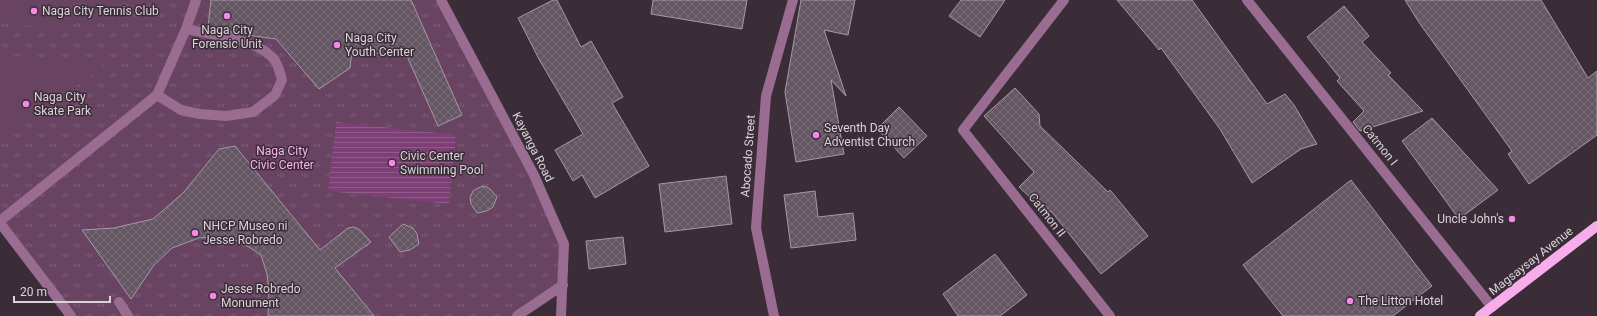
<svg xmlns="http://www.w3.org/2000/svg" width="1597" height="316" font-family="Roboto,sans-serif">
  <style>
    .grass { fill: url(#grass-tufts) }
    .pitch { fill: #684362 }
    .water { fill: url(#water-rules) }
    .building { fill: url(#building-cross-hatch); stroke: #a898a5 }
    .lines { fill: none; stroke-linecap: round; stroke-linejoin: round }
    .minor { stroke: #9a6c92; stroke-width: 10 }
    .major { stroke: #f7aceb; stroke-width: 10 }
    .poi-dot { fill: #f987e9; stroke: #3b2d38; stroke-width: 1.5 }
    .labels { text-anchor: middle; dominant-baseline: central; stroke-width: 3; stroke-linejoin: round; paint-order: stroke }
    .poi-label { font-size: 12px; fill: #dbd3da; stroke: #3b2d38; text-anchor: start }
    .street-label { font-size: 12px; fill: #dbd3da; stroke: #3b2d38 }
    .park-label { font-size: 12px; fill: #fcb3f0; stroke: #3b2d38 }
  </style>
  <defs>
    <pattern id="grass-tufts" width="24" height="20" patternUnits="userSpaceOnUse"><rect width="24" height="20" fill="#684362"/><path d="M3 7l-1-3M5 7V3M7 7l1-3M15 17l-1-3M17 17v-4M19 17l1-3" fill="none" stroke="#7d5d78"/></pattern>
    <pattern id="water-rules" width="6" height="5" patternUnits="userSpaceOnUse"><rect width="6" height="5" fill="#7e3f76"/><path d="M0 2.5h6" fill="none" stroke="#905a89"/></pattern>
    <pattern id="building-cross-hatch" width="8" height="8" patternUnits="userSpaceOnUse"><rect width="8" height="8" fill="#645662"/><path d="M0 0l8 8M0 8l8-8" fill="none" stroke="#7a6d78"/></pattern>
  </defs>
  <rect width="100%" height="100%" fill="#3b2d38"/>
  <path class="grass" d="M 0,0 L 440,0 L 564,244 L 563,285 L 517,316 L 71,316 L 0,223 Z"/>
  <path class="pitch" d="M 0,0 L 69,0 L 65,30 L 0,22 Z
    M 0,55 L 104,65 L 0,143 Z"/>
  <path class="water" d="M 336,122 L 456,135 L 449,204 L 328,191 Z"/>
  <path class="building" d="M 211,0 L 411,0 L 462,115 L 438,126 L 407,56 L 352,51 L 350,68 L 319,89 L 276,39 L 240,34 L 208,27 Z
    M 553,0 L 557,0 L 581,47 L 591,41 L 623,97 L 612,103 L 649,166 L 595,198 L 582,175 L 573,181 L 555,150 L 583,134 L 540,61 L 518,18 Z
    M 653,0 L 747,0 L 742,29 L 651,14 Z
    M 801,0 L 855,0 L 848,35 L 824,30 L 846,96 L 831,80 L 844,154 L 796,162 L 785,92 Z
    M 961,0 L 1005,0 L 980,37 L 949,16 Z
    M 1117,0 L 1192,0 L 1267,104 L 1285,94 L 1294,105 L 1317,144 L 1301,149 L 1252,183 L 1220,129 L 1161,48 L 1159,50 Z
    M 1405,0 L 1541,0 L 1588,78 L 1597,71 L 1597,135 L 1529,184 L 1508,154 L 1512,151 L 1420,24 Z
    M 1344,6 L 1369,36 L 1362,42 L 1391,73 L 1388,75 L 1423,111 L 1360,131 L 1353,122 L 1364,111 L 1337,81 L 1340,78 L 1307,37 Z
    M 1015,88 L 1039,114 L 1040,126 L 1108,192 L 1110,190 L 1148,236 L 1101,274 L 1051,211 L 1048,214 L 1019,187 L 1034,172 L 984,116 Z
    M 899,107 L 927,136 L 904,158 L 877,129 Z
    M 1432,118 L 1498,190 L 1459,219 L 1402,141 Z
    M 235,146 L 320,250 L 348,228 L 354,227 L 360,230 L 371,242 L 335,268 L 374,316 L 268,316 L 269,292 L 267,274 L 261,255 L 249,247 L 235,240 L 216,237 L 199,238 L 172,248 L 154,265 L 131,299 L 82,230 L 114,228 L 153,219 L 183,193 L 219,149 Z
    M 726,176 L 732,224 L 665,232 L 659,184 Z
    M 1351,180 L 1432,286 L 1393,316 L 1283,316 L 1243,265 Z
    M 484,186 L 490,189 L 497,197 L 493,207 L 487,211 L 477,213 L 471,204 L 470,198 L 473,191 L 478,188 Z
    M 815,191 L 818,217 L 853,213 L 856,240 L 791,248 L 784,195 Z
    M 403,224 L 413,228 L 417,234 L 419,244 L 410,250 L 400,252 L 389,237 Z
    M 623,237 L 626,264 L 589,269 L 586,241 Z
    M 995,254 L 1027,295 L 1000,316 L 958,316 L 943,294 Z"/>
  <g class="lines">
    <path class="minor" d="M 441,0 L 534,175 L 564,244 L 561,316
      M 1064,0 L 963,130 L 1110,316
      M 1247,0 L 1492,307
      M 157,95 L 181,110 L 200,114 L 226,116 L 253,112 L 275,95 L 282,80 C 280,73 278,63 273,58 C 254,38 211,35 186,29
      M 0,221 L 157,95 L 186,29 L 196,0
      M 0,223 L 71,316
      M 119,302 L 128,316
      M 517,316 L 563,285
      M 774,316 L 756,228 L 766,96 L 793,0"/>
    <path class="major" d="M 1480,316 L 1597,226"/>
  </g>
  <g class="poi-dot">
    <circle cx="34" cy="11" r="4"/>
    <circle cx="227" cy="16" r="4"/>
    <circle cx="337" cy="45" r="4"/>
    <circle cx="26" cy="104" r="4"/>
    <circle cx="816" cy="135" r="4"/>
    <circle cx="392" cy="163" r="4"/>
    <circle cx="1512" cy="219" r="4"/>
    <circle cx="195" cy="233" r="4"/>
    <circle cx="213" cy="296" r="4"/>
    <circle cx="1350" cy="301" r="4"/>
  </g>
  <g class="labels">
    <g class="poi-label">
      <text x="42" y="11">Naga City Tennis Club</text>
      <text x="227" y="30" text-anchor="middle">Naga City<tspan x="227" dy="14">Forensic Unit</tspan></text>
      <text x="345" y="38">Naga City<tspan x="345" dy="14">Youth Center</tspan></text>
      <text x="34" y="97">Naga City<tspan x="34" dy="14">Skate Park</tspan></text>
      <text x="824" y="128">Seventh Day<tspan x="824" dy="14">Adventist Church</tspan></text>
      <text x="400" y="156">Civic Center<tspan x="400" dy="14">Swimming Pool</tspan></text>
      <text x="1504" y="219" text-anchor="end">Uncle John's</text>
      <text x="203" y="226">NHCP Museo ni<tspan x="203" dy="14">Jesse Robredo</tspan></text>
      <text x="221" y="289">Jesse Robredo<tspan x="221" dy="14">Monument</tspan></text>
      <text x="1358" y="301">The Litton Hotel</text>
    </g>
    <g class="street-label">
      <text transform="translate(1380 145) rotate(51)">Catmon I</text>
      <text transform="translate(533 147) rotate(63)">Kayanga Road</text>
      <text transform="translate(748 156) rotate(-86)">Abocado Street</text>
      <text transform="translate(1047 215) rotate(52)">Catmon II</text>
      <text transform="translate(1531 261) rotate(-38)">Magsaysay Avenue</text>
    </g>
    <g class="park-label">
      <text x="282" y="151">Naga City<tspan x="282" dy="14">Civic Center</tspan></text>
    </g>
  </g>
  <path d="M14 296v6h96v-6" fill="none" stroke="#dbd3da" stroke-width="2"/>
  <text x="20" y="296" font-size="12" fill="#dbd3da" stroke="#3b2d38" stroke-width="3" paint-order="stroke">20 m</text>
</svg>
